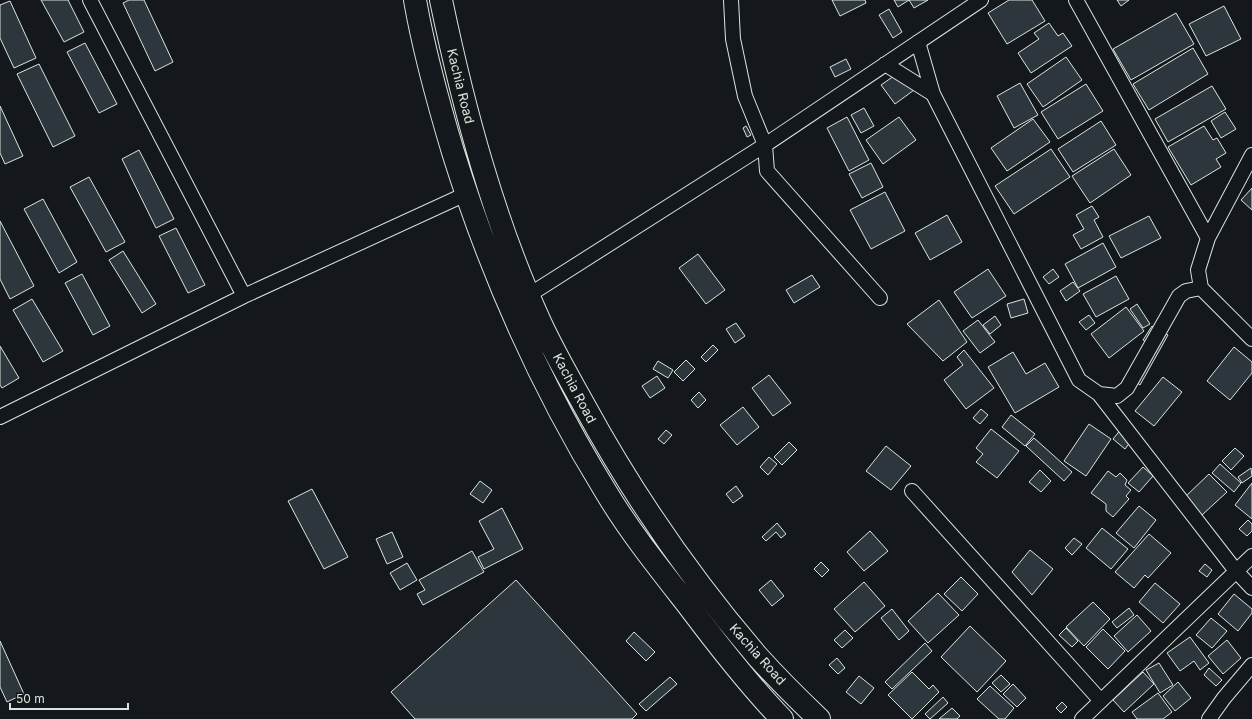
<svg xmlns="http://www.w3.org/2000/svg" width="1252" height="719" font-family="Inter,sans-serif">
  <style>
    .building { fill: #2c363c; stroke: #d8e6dc }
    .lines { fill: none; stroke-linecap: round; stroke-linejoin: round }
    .street-casing { stroke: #d8e6dc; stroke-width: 16 }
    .highway-casing { stroke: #d8e6dc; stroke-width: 24 }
    .street { stroke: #14181c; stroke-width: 14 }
    .highway { stroke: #14181c; stroke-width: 22 }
    .labels { text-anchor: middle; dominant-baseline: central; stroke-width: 3; stroke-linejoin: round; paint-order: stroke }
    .street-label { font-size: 13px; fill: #d8e6dc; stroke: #14181c }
  </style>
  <rect width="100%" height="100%" fill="#14181c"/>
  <path class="building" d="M 41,0 L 68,0 L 84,32 L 64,42 Z
    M 129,0 L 144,0 L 173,62 L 155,71 L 123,3 Z
    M 832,0 L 865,0 L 866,3 L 840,16 Z
    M 894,0 L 909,0 L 898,7 Z
    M 909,0 L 928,0 L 914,8 Z
    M 1009,0 L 1032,0 L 1045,21 L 1007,44 L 988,13 Z
    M 1117,0 L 1129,0 L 1121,6 Z
    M 10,1 L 36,58 L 14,68 L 0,38 L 0,5 Z
    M 1224,6 L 1241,39 L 1206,56 L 1189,24 Z
    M 889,9 L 902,32 L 893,38 L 879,15 Z
    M 1176,13 L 1194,44 L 1131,80 L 1113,49 Z
    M 1049,23 L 1058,36 L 1063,33 L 1072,46 L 1031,73 L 1018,53 L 1039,39 L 1034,33 Z
    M 85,43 L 117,104 L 99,113 L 67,52 Z
    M 1193,48 L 1208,74 L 1149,110 L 1133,84 Z
    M 1066,57 L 1082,80 L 1043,107 L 1027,84 Z
    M 846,59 L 851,69 L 835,77 L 830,67 Z
    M 39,64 L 75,136 L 53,147 L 17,74 Z
    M 901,71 L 914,90 L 895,104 L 881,85 Z
    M 1020,83 L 1038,115 L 1014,128 L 997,96 Z
    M 1086,84 L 1103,111 L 1058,139 L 1041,112 Z
    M 1212,86 L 1226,109 L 1168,142 L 1155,119 Z
    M 0,106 L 23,156 L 5,164 L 0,153 Z
    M 864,108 L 874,126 L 861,133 L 851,115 Z
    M 1225,112 L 1236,129 L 1221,138 L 1211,121 Z
    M 847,117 L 869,160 L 849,171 L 827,128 Z
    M 899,117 L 916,140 L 883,164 L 866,140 Z
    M 1033,119 L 1050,142 L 1007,171 L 991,148 Z
    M 1101,121 L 1116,145 L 1073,172 L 1058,149 Z
    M 746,126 L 751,135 L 747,137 L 743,128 Z
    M 1204,126 L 1213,140 L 1217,138 L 1226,153 L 1216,159 L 1221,167 L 1191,185 L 1168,147 Z
    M 1051,149 L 1070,177 L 1014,214 L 995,186 Z
    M 1114,149 L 1131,175 L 1090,203 L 1072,176 Z
    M 139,150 L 174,219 L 156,228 L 122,159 Z
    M 871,163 L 883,187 L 862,198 L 849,174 Z
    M 89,177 L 125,242 L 106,252 L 70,187 Z
    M 1252,188 L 1252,210 L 1241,200 Z
    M 885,192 L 905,231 L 871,249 L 850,210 Z
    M 43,199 L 77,262 L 59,273 L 24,209 Z
    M 1092,206 L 1099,217 L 1094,220 L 1103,237 L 1081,249 L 1073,235 L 1084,229 L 1076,215 Z
    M 947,215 L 962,242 L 930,260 L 915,233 Z
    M 1149,216 L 1161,238 L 1121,258 L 1109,236 Z
    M 0,221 L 34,286 L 10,299 L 0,279 Z
    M 176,228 L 205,285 L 188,293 L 159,236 Z
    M 1103,243 L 1116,267 L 1078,288 L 1065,264 Z
    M 123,251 L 156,304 L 142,313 L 109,260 Z
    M 698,254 L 725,290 L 706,304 L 679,268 Z
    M 988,269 L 1006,296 L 972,318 L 954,292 Z
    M 1053,269 L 1059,277 L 1049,284 L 1043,277 Z
    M 82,274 L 110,326 L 93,335 L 65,283 Z
    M 812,275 L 820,287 L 794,303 L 786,290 Z
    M 1116,276 L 1129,299 L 1096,317 L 1083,294 Z
    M 1073,282 L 1080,291 L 1066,301 L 1060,291 Z
    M 32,299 L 63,351 L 43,362 L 13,310 Z
    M 1024,299 L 1028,313 L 1011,318 L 1007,304 Z
    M 939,300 L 967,342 L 943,361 L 907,324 Z
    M 1137,304 L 1150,324 L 1143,328 L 1130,309 Z
    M 1126,307 L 1144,331 L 1109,358 L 1091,334 Z
    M 1089,315 L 1095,323 L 1086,330 L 1079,322 Z
    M 995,316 L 1001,325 L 990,334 L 983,325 Z
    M 978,320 L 995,342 L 980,353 L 963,331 Z
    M 736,323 L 745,336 L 735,343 L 726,329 Z
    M 1152,326 L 1157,330 L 1148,343 L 1143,340 Z
    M 1161,331 L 1168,335 L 1140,385 L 1132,379 Z
    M 713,345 L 718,350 L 706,362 L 701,357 Z
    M 0,346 L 19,378 L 2,388 L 0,385 Z
    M 1234,347 L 1252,362 L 1252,373 L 1230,400 L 1207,381 Z
    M 964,350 L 994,388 L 966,409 L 944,380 L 963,365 L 957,357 Z
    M 1013,352 L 1026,374 L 1045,363 L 1059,387 L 1015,413 L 988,367 Z
    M 686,360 L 695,369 L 683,381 L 674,372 Z
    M 658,361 L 673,370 L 668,378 L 653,369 Z
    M 769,375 L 791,403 L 773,416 L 752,388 Z
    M 657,376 L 665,388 L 650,398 L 642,386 Z
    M 1163,377 L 1182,392 L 1154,426 L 1135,411 Z
    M 699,392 L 706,400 L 698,408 L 691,400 Z
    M 743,407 L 759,427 L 737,445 L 720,425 Z
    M 981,409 L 988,415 L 980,424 L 973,418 Z
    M 1011,415 L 1035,434 L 1025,446 L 1002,427 Z
    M 1089,424 L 1111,439 L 1086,476 L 1064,461 Z
    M 1122,428 L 1134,437 L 1125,449 L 1113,439 Z
    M 991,429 L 1019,451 L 997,478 L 976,462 L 983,454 L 976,448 Z
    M 666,430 L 672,435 L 664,444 L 658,439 Z
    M 1034,438 L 1072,472 L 1064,481 L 1026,446 Z
    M 789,442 L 797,450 L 782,465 L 774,457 Z
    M 886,446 L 911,466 L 891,490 L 866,471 Z
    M 1235,448 L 1244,456 L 1231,470 L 1222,461 Z
    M 769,457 L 777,464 L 768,475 L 760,467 Z
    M 1220,464 L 1241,483 L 1234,492 L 1212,473 Z
    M 1143,467 L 1153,476 L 1139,492 L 1128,483 Z
    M 1251,468 L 1252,476 L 1242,483 L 1238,477 Z
    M 1040,470 L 1051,481 L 1041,492 L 1029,482 Z
    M 1108,471 L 1116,477 L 1120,473 L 1127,480 L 1125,485 L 1131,490 L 1126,496 L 1129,499 L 1113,517 L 1106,511 L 1106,504 L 1091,493 Z
    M 1209,474 L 1227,492 L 1202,515 L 1185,497 Z
    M 480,481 L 492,490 L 483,503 L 470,494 Z
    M 1252,483 L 1252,519 L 1235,505 Z
    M 736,486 L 743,496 L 733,503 L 726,494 Z
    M 312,489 L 348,557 L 324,569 L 288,501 Z
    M 1139,506 L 1156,520 L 1134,548 L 1116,533 Z
    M 502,508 L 523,549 L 484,569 L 478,557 L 494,549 L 479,521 Z
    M 1248,520 L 1252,524 L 1252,531 L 1247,536 L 1239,529 Z
    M 777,523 L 786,534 L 781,538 L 776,532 L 766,541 L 762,537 Z
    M 1102,528 L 1128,549 L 1111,569 L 1086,548 Z
    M 870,531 L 888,551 L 864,571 L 847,552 Z
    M 392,532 L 403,557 L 387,564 L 376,539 Z
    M 1149,534 L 1171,553 L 1148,578 L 1145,575 L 1134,588 L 1115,572 Z
    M 1074,538 L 1082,544 L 1072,555 L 1065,548 Z
    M 1030,550 L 1053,569 L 1032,595 L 1012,572 Z
    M 472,551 L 484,572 L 423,605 L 417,594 L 425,590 L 419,580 Z
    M 821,562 L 829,570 L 822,577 L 814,569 Z
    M 407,563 L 417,580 L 400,590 L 390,573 Z
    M 1205,564 L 1212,570 L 1207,577 L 1199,571 Z
    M 961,577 L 978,594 L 962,611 L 944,594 Z
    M 516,580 L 637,714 L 632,719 L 415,719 L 391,692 Z
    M 771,580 L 784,596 L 772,606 L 759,590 Z
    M 864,582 L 885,606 L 855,632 L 834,609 Z
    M 1155,583 L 1180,604 L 1163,623 L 1139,602 Z
    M 938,593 L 959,615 L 928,643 L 908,621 Z
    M 1234,594 L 1252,609 L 1252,613 L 1238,631 L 1218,614 Z
    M 1093,602 L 1110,619 L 1084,646 L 1066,627 Z
    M 1129,608 L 1134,615 L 1117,628 L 1112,622 Z
    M 892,609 L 909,631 L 899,640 L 881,618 Z
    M 1137,615 L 1151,631 L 1128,652 L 1114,636 Z
    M 1211,618 L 1227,631 L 1212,648 L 1196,635 Z
    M 970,626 L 1006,661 L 977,692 L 941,657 Z
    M 1066,628 L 1078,641 L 1072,647 L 1059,635 Z
    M 1103,629 L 1125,651 L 1108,669 L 1086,647 Z
    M 845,630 L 853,638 L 842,648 L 834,640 Z
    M 634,632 L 655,652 L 646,661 L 626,641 Z
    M 1190,637 L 1209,663 L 1200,670 L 1194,661 L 1180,671 L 1167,653 Z
    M 1227,640 L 1241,658 L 1223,674 L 1208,656 Z
    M 0,641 L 24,694 L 7,702 L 0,687 Z
    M 925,643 L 932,651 L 892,689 L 885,682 Z
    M 837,658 L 845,668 L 838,674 L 829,665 Z
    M 1159,663 L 1173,685 L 1160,693 L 1146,670 Z
    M 1209,668 L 1222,680 L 1216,686 L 1204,675 Z
    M 912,672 L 929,689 L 933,685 L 939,692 L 912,719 L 888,695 Z
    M 1143,672 L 1154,684 L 1124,712 L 1113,700 Z
    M 1001,675 L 1010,684 L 1001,692 L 992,683 Z
    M 859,676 L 874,688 L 861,704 L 846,692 Z
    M 670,677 L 677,684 L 646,711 L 639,704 Z
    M 1178,682 L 1191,698 L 1175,711 L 1163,696 Z
    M 1013,684 L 1026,698 L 1017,707 L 1003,694 Z
    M 990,686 L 1014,708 L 1005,719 L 999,719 L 977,699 Z
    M 1158,693 L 1172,712 L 1163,719 L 1137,719 L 1132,712 Z
    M 943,697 L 948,703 L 930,719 L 925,714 Z
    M 1062,702 L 1067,707 L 1061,713 L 1056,708 Z
    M 952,708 L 960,716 L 957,719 L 939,719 Z"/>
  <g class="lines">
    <defs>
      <path id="street" d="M 90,0 L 244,296
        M 731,0 L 733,39 L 745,96 L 765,145 L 767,171 L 880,298
        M 1076,0 L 1208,238
        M 918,42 L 933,94 L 1079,380 L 1099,394 L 1117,396 L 1127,388 L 1179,296 L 1186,291 L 1201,288
        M 885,64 L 933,94
        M 1252,155 L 1208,238 L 1198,270 L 1201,288 L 1252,339
        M 529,295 L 765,145 L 981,0
        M 1099,394 L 1236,571 L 1252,588
        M 0,417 L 244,296 L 466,194
        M 912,491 L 1101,701
        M 1082,719 L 1252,556
        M 1209,719 L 1224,698 L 1252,665"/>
      <path id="highway" d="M 415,0 C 424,52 438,102 453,152 C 490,271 540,385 606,492 C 630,532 659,568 688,605 C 718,645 748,684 782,719
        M 441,0 C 464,110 494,222 541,324 C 554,352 569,378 584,405 C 633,495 691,579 758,657 C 777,678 798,699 819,719"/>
    </defs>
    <use href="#street" class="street-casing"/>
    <use href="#highway" class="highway-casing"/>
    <use href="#street" class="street"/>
    <use href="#highway" class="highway"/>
  </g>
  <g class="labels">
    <g class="street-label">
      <text transform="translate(461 86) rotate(76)">Kachia Road</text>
      <text transform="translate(575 388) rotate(62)">Kachia Road</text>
      <text transform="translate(758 654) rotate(48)">Kachia Road</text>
    </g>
  </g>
  <path d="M10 703v6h118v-6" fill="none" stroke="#d8e6dc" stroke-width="2"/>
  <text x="16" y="703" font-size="12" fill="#d8e6dc" stroke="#14181c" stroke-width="3" paint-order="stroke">50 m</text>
</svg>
